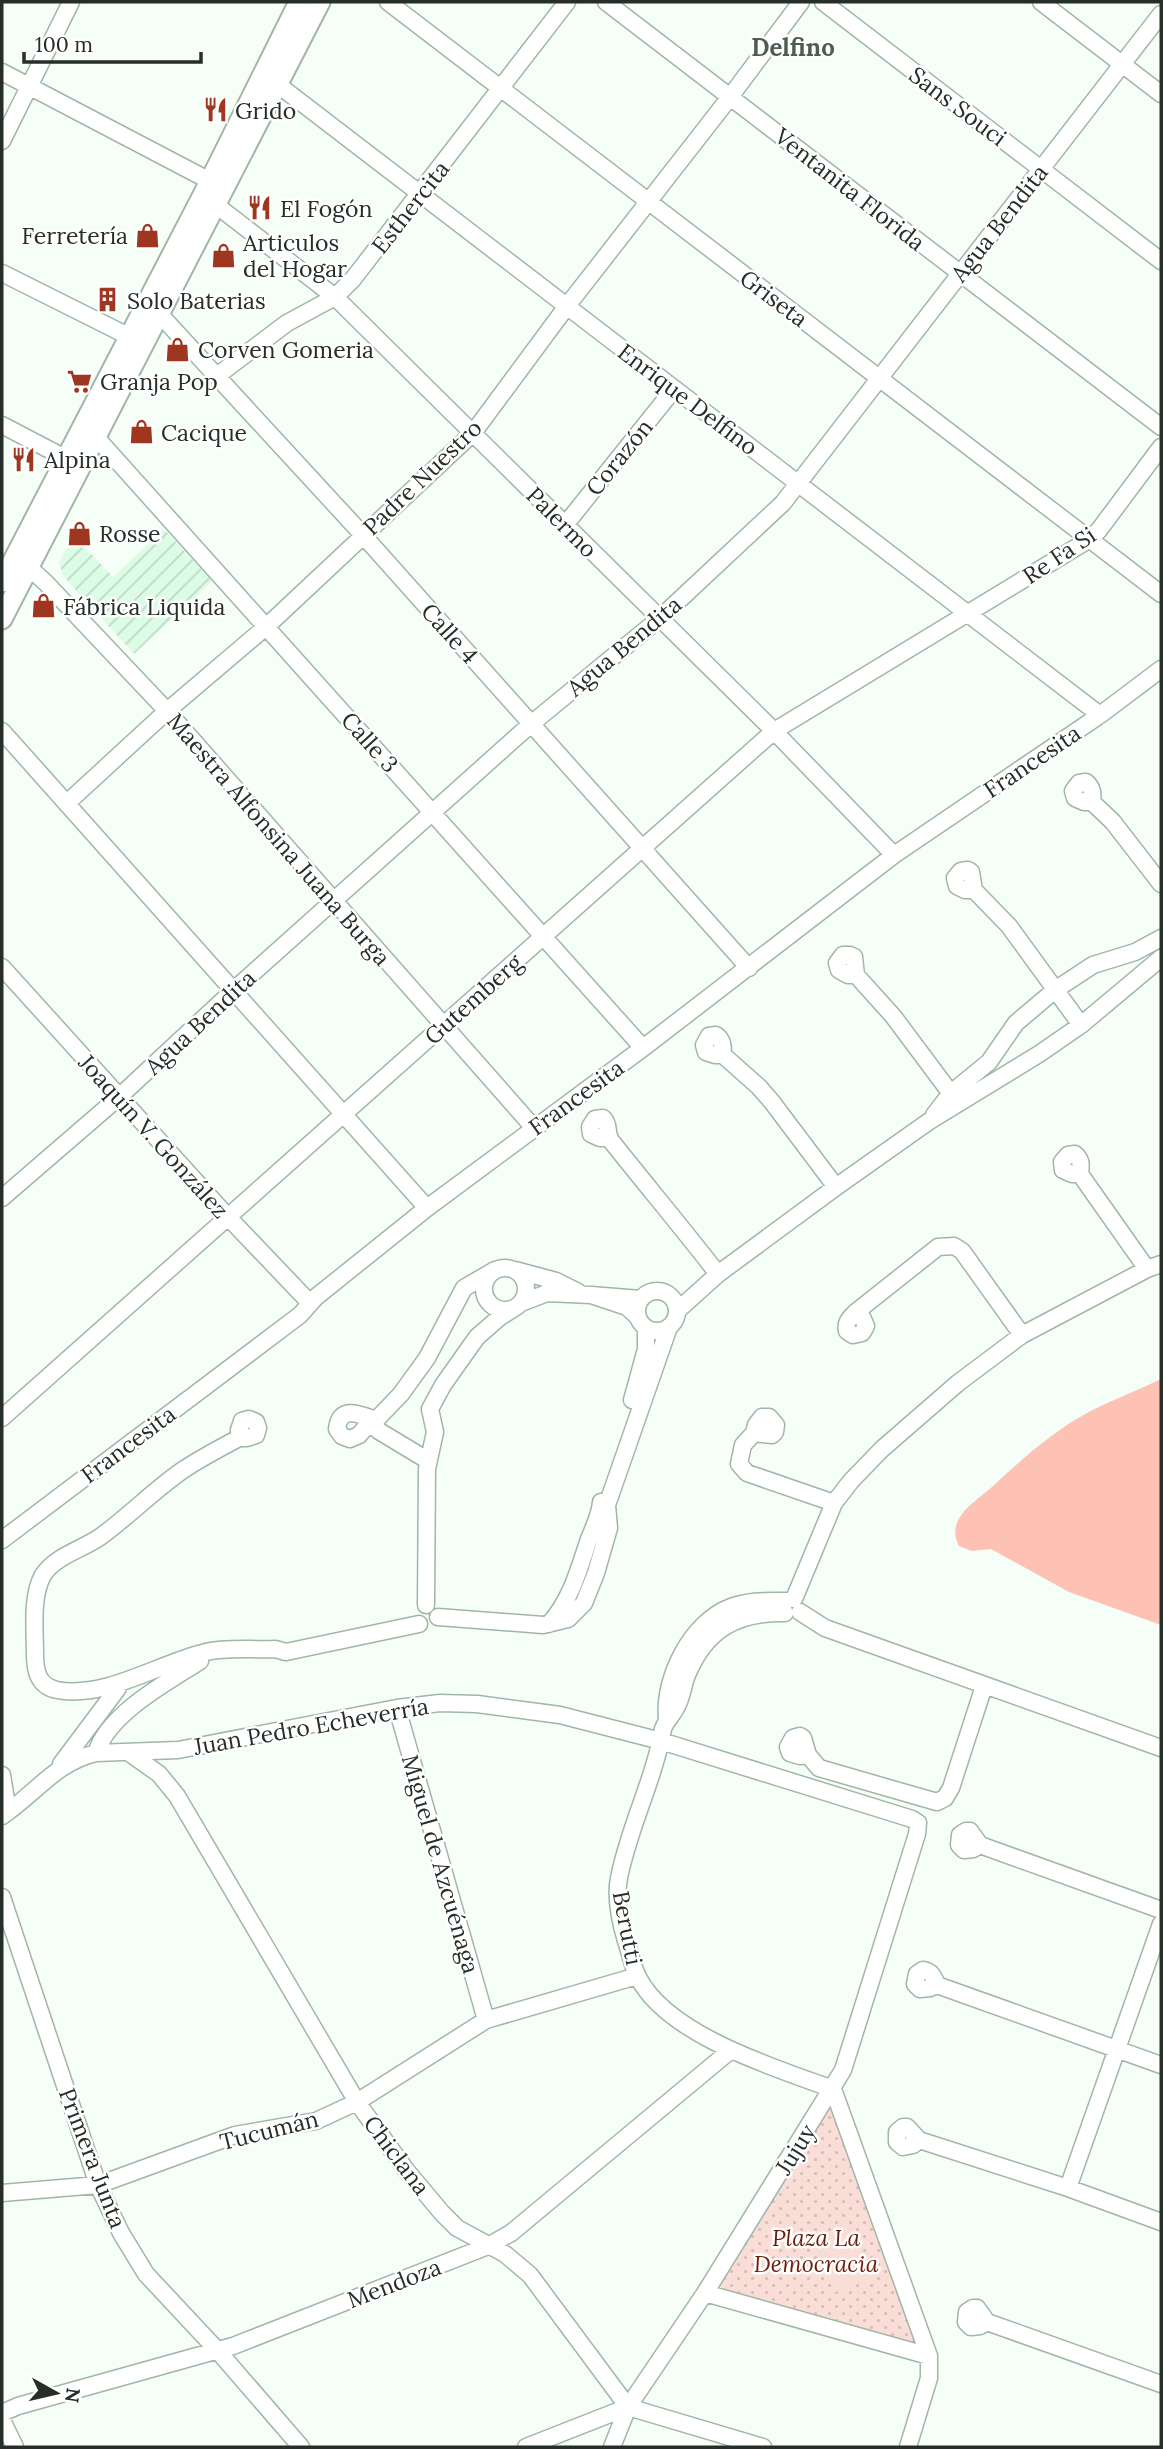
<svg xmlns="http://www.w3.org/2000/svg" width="1163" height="2449" font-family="Lora,serif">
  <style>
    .industrial { fill: url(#industrial-furrows) }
    .park { fill: url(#park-dots) }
    .pitch { fill: #f9ddd6 }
    .water { fill: #fdc2b4 }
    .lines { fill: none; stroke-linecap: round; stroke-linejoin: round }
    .minor-casing { stroke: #a0b6a6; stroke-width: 19 }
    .major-casing { stroke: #a0b6a6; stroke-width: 23 }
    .minor { stroke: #fff; stroke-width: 16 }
    .major { stroke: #fff; stroke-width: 19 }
    .labels { text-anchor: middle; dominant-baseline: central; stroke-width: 5; stroke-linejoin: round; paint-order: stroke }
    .street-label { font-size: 23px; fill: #252e27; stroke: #fff }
    .poi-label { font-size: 23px; fill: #252e27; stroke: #fff; text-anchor: start }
    .park-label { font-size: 23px; font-style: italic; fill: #6e1c09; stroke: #fff }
    .neighbourhood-label { font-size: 24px; font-weight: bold; fill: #495e4f; stroke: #fff }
  </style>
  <defs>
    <pattern id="industrial-furrows" width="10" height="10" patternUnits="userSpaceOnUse" patternTransform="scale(1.75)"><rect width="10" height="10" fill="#ddfce6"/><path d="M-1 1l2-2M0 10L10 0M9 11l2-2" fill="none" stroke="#bed8c5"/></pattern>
    <pattern id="park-dots" width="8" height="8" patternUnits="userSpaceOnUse" patternTransform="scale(1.75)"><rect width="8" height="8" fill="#f9ddd6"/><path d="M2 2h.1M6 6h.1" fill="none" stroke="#d5beb8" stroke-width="1.8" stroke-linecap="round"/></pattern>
  </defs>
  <rect width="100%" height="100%" fill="#f5fff8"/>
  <path class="industrial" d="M 164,529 L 212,581 L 134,654 L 63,576 L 59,563 L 73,534 L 113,577 Z"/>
  <path class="park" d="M 828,2110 L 834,2110 L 918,2336 L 917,2346 L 728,2295 L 720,2285 L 720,2280 Z"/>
  <path class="pitch" d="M 848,2225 L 868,2280 L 836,2292 L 816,2236 Z"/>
  <path class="water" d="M 1161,1379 L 1161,1625 L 1069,1592 L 991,1549 L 972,1551 L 959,1546 C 944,1518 977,1501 993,1486 C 1022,1459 1052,1432 1087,1413 C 1111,1400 1137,1391 1161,1379 Z"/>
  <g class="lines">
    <defs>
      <path id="minor" d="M 388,2 L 1161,594
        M 606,2 L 1161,427
        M 823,2 L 1161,261
        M 1041,2 L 1161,94
        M 2,72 L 210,181 L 216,205 L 335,297 L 774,731 L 894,855
        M 277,84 L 1100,715
        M 2,141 L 71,2
        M 2,273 L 140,342
        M 153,307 L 362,534 L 749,968
        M 218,375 L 287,323 L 335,297 L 353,279 L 567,2
        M 2,425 L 67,459
        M 95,436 L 643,1048
        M 565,525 L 674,389
        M 22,561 L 46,583 L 167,711 L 534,1128
        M 2,731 L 427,1208
        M 1092,802 C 1093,794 1093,788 1086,782 L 1079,783 L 1073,791 L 1075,798 L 1084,802 L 1092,802 L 1113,822 L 1161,884
        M 67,803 L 167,711 L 267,626 L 473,433 L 567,306 L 730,97 L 801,2
        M 974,890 L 971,872 L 968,870 L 961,871 L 955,878 L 957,886 L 965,890 L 974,890 L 1009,926 L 1081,1025
        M 2,967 L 228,1217 L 310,1303
        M 856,975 L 854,957 L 850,955 L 843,955 L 837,963 L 839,970 L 848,975 L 856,975 L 893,1016 L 955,1099
        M 723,1055 C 723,1046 723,1040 716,1035 L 709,1036 L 704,1045 L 706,1052 L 715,1055 L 723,1055 L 759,1087 L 772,1102 L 836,1187
        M 934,1115 L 951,1093 L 989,1062 L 1016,1023 L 1055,990 L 1093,965 L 1135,952 L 1161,938
        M 608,1138 L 600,1138 L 591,1134 L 590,1127 L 595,1119 L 603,1118 C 611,1126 605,1134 612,1142 C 647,1186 683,1229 718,1274
        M 1080,1174 L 1072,1174 L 1063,1170 L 1062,1162 L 1068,1155 L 1075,1154 C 1082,1160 1081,1166 1080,1174 L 1147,1269
        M 2,1198 L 119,1097 L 234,990 L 531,724 L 659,619 L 783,503 L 1161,14
        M484 1289a21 21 0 1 1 42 0a21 21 0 1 1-42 0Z
        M 515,1270 L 556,1281 L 578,1292
        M637 1311a20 20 0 1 1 40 0a20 20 0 1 1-40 0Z
        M 521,1303 L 547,1293 L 591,1295
        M 677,1311 L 718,1274 L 836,1187 L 928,1122 L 1039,1054 L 1081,1025 L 1161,958
        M 856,1312 L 862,1317 L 866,1326 L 862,1333 L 853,1335 L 847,1331 C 845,1322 850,1318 856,1312 L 938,1247 L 954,1246 L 962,1251 L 1022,1335
        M 638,1317 L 627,1307 L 591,1295 L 641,1299
        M 632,1400 L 646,1349 L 646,1328
        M 2,1418 L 774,731 L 1090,539 L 1099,530 L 1161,447
        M 375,1427 L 366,1427 L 359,1435 L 350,1439 L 342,1436 L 337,1429 C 340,1405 359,1414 376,1420
        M 754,1433 L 772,1435 L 775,1432 L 776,1425 L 769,1417 L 762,1417 L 756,1425 L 754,1433 L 743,1445 L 739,1464 L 747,1473 L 834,1503
        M 239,1438 L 239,1430 L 242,1421 L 249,1419 L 256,1422 L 258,1428 L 256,1435 L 247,1438 L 239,1438 C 220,1448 201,1458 183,1470 C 154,1490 129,1516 100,1537 C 83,1549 55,1556 43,1575 C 31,1596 35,1630 35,1654 C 35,1671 38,1686 57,1690 C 106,1699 159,1663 206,1652 C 227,1647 253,1650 275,1649 L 286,1652 L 419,1624
        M 427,1460 L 379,1431 L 375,1427 L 376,1420 L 401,1394 L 427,1358 L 464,1288 L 495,1270
        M 2,1540 L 300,1315 L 316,1297 L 427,1208 L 643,1048 L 894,855 L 1100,715 L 1161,669
        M 794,1599 L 834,1503 L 851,1481 L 882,1449 L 958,1383 L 1022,1335 L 1147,1269 L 1161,1264
        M 426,1605 L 427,1469 L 435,1432 L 430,1409 L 443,1385 L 477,1337 L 500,1317 L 516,1307
        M 800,1612 L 825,1628 L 1161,1748
        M 785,1613 C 737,1612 706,1629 687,1675 C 683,1685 682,1697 677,1706 C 673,1715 666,1720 663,1729 C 654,1780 629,1827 619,1878 C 615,1898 620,1921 626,1941 C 630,1952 632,1966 638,1977 C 667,2035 775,2068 833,2089 L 929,2356 L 929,2378 L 908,2447
        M 438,1617 L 543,1625 L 568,1619 L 584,1603 L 596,1573 L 609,1528 L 607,1505 L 669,1327
        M 549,1624 C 571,1600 579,1569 589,1539 C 594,1526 600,1516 601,1502
        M 397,1708 L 486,2020
        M 667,1719 C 663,1678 691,1622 731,1607 C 749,1600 768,1601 786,1601
        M 128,1752 L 159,1774 L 177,1796 L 357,2102 L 406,2170 L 442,2213 L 457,2228 L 505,2254 L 530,2275 L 628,2407 L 763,2447
        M 96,1753 C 109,1713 166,1683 200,1661
        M 808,1755 L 800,1756 L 790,1753 L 788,1747 L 793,1738 L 800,1736 L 803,1738 L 808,1755 L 819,1768 L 937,1802 L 945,1798 L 951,1788 L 984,1686
        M 61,1764 L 118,1688
        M 2,1775 L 8,1812
        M 2,1816 C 35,1794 56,1762 96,1753 L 178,1750 L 397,1708 L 440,1703 L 477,1704 L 560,1715 L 661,1741 L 912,1819 L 918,1823 L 917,1834 L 843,2070 L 705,2293 L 628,2407 L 612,2447
        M 980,1845 L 973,1849 L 964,1850 L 959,1845 L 960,1835 L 966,1831 L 970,1831 L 980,1845 L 1161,1910
        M 2,1897 L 98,2185 L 121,2233 L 146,2274 L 218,2351 L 301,2447
        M 937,1985 L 930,1988 L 920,1989 L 915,1984 L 917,1974 L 923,1970 C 931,1971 934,1977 937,1985 L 1161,2065
        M 919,2140 L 913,2145 L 903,2147 L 897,2142 L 897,2132 L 903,2127 L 907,2127 L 919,2140 L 1068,2188 L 1161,2222
        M 1068,2188 L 1161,1924
        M 2,2193 L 98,2185 L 235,2135 L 316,2121 L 357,2102 L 486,2020 L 637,1976
        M 705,2293 L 929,2356
        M 987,2322 L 980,2326 L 971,2327 L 966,2322 L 967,2312 L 973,2308 L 977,2308 L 987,2322 L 1161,2384
        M 2,2413 L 18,2406 L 233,2346 L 488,2246 L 511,2233 L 731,2050
        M 2,2420 L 15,2447
        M 526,2447 L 628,2407"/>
      <path id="major" d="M 2,582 L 203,195 L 299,2
        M 2,619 L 320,2"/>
    </defs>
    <use href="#minor" class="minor-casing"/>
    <use href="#major" class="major-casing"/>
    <use href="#minor" class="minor"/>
    <use href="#major" class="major"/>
  </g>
  <defs>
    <symbol id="restaurant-bare" viewBox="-9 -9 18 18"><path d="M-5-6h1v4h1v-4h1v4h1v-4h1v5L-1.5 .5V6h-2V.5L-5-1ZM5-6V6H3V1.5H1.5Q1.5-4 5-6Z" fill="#9f361f" stroke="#fff" stroke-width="2.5" paint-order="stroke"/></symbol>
    <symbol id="shop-bare" viewBox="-9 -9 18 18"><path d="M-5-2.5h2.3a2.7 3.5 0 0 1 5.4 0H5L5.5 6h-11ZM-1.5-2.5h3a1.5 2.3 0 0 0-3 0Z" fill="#9f361f" stroke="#fff" stroke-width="2.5" paint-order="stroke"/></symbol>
    <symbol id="building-bare" viewBox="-9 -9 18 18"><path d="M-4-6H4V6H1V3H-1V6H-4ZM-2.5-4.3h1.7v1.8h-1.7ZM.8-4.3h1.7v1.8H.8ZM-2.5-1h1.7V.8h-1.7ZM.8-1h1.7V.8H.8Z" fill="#9f361f" stroke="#fff" stroke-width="2.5" paint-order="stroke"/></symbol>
    <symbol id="supermarket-bare" viewBox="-9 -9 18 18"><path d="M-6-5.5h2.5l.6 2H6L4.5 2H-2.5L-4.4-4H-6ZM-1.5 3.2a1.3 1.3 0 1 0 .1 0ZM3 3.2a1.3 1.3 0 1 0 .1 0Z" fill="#9f361f" stroke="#fff" stroke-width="2.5" paint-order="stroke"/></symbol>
  </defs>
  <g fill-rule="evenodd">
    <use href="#restaurant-bare" x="198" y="92" width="35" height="35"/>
    <use href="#restaurant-bare" x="242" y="190" width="35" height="35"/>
    <use href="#shop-bare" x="130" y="218" width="35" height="35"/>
    <use href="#shop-bare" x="206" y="238" width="35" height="35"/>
    <use href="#building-bare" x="90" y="282" width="35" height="35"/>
    <use href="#shop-bare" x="160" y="332" width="35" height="35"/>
    <use href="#supermarket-bare" x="62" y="364" width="35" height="35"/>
    <use href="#shop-bare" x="124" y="414" width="35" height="35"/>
    <use href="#restaurant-bare" x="6" y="442" width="35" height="35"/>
    <use href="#shop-bare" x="62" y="516" width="35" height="35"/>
    <use href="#shop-bare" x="26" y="588" width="35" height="35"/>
  </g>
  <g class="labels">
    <g class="street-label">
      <text transform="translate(958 106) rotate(37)">Sans Souci</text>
      <text transform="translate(850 189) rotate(38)">Ventanita Florida</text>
      <text transform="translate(410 207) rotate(-52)">Esthercita</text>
      <text transform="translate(999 223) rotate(-52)">Agua Bendita</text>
      <text transform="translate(774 298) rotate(37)">Griseta</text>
      <text transform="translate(688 399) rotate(37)">Enrique Delfino</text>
      <text transform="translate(619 457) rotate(-51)">Corazón</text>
      <text transform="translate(422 477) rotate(-44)">Padre Nuestro</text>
      <text transform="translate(562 522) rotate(45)">Palermo</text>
      <text transform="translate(1059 555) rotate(-34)">Re Fa Si</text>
      <text transform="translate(450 633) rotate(48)">Calle 4</text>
      <text transform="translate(624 646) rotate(-40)">Agua Bendita</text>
      <text transform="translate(370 742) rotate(48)">Calle 3</text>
      <text transform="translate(1032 761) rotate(-34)">Francesita</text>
      <text transform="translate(279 839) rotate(49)">Maestra Alfonsina Juana Burga</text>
      <text transform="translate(473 999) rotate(-42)">Gutemberg</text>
      <text transform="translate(200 1022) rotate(-43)">Agua Bendita</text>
      <text transform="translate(576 1097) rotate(-36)">Francesita</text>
      <text transform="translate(154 1136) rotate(48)">Joaquín V. González</text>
      <text transform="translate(128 1444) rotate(-37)">Francesita</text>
      <text transform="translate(311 1726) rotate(-10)">Juan Pedro Echeverría</text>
      <text transform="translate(441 1864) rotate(74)">Miguel de Azcuénaga</text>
      <text transform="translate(628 1928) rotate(79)">Berutti</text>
      <text transform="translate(269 2130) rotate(-14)">Tucumán</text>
      <text transform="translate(795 2149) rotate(-58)">Jujuy</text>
      <text transform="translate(397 2155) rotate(53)">Chiclana</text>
      <text transform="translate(93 2158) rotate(69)">Primera Junta</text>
      <text transform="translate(394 2283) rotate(-21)">Mendoza</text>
    </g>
    <g class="poi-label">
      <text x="235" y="110">Grido</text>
      <text x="280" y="208">El Fogón</text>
      <text x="128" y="235" text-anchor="end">Ferretería</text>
      <text x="243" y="242">Articulos<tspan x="243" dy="26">del Hogar</tspan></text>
      <text x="127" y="300">Solo Baterias</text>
      <text x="198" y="349">Corven Gomeria</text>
      <text x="100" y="381">Granja Pop</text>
      <text x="161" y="432">Cacique</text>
      <text x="44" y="459">Alpina</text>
      <text x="99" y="533">Rosse</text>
      <text x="63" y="606">Fábrica Liquida</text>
    </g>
    <g class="park-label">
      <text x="816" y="2237">Plaza La<tspan x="816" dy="26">Democracia</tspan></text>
    </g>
    <g class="neighbourhood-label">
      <text x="793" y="47">Delfino</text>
    </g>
  </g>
  <rect width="1163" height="2449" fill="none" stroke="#252e27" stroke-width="7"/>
  <g transform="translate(56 2393) rotate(98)" stroke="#ffffff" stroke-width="5" paint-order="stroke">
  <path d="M0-5L12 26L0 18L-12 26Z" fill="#252e27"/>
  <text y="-10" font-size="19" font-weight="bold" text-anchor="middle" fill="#252e27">N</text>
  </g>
  <path d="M24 52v10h177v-10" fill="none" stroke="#252e27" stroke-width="3.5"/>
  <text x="35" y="52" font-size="21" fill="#252e27" stroke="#ffffff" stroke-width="5" paint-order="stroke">100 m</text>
</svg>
